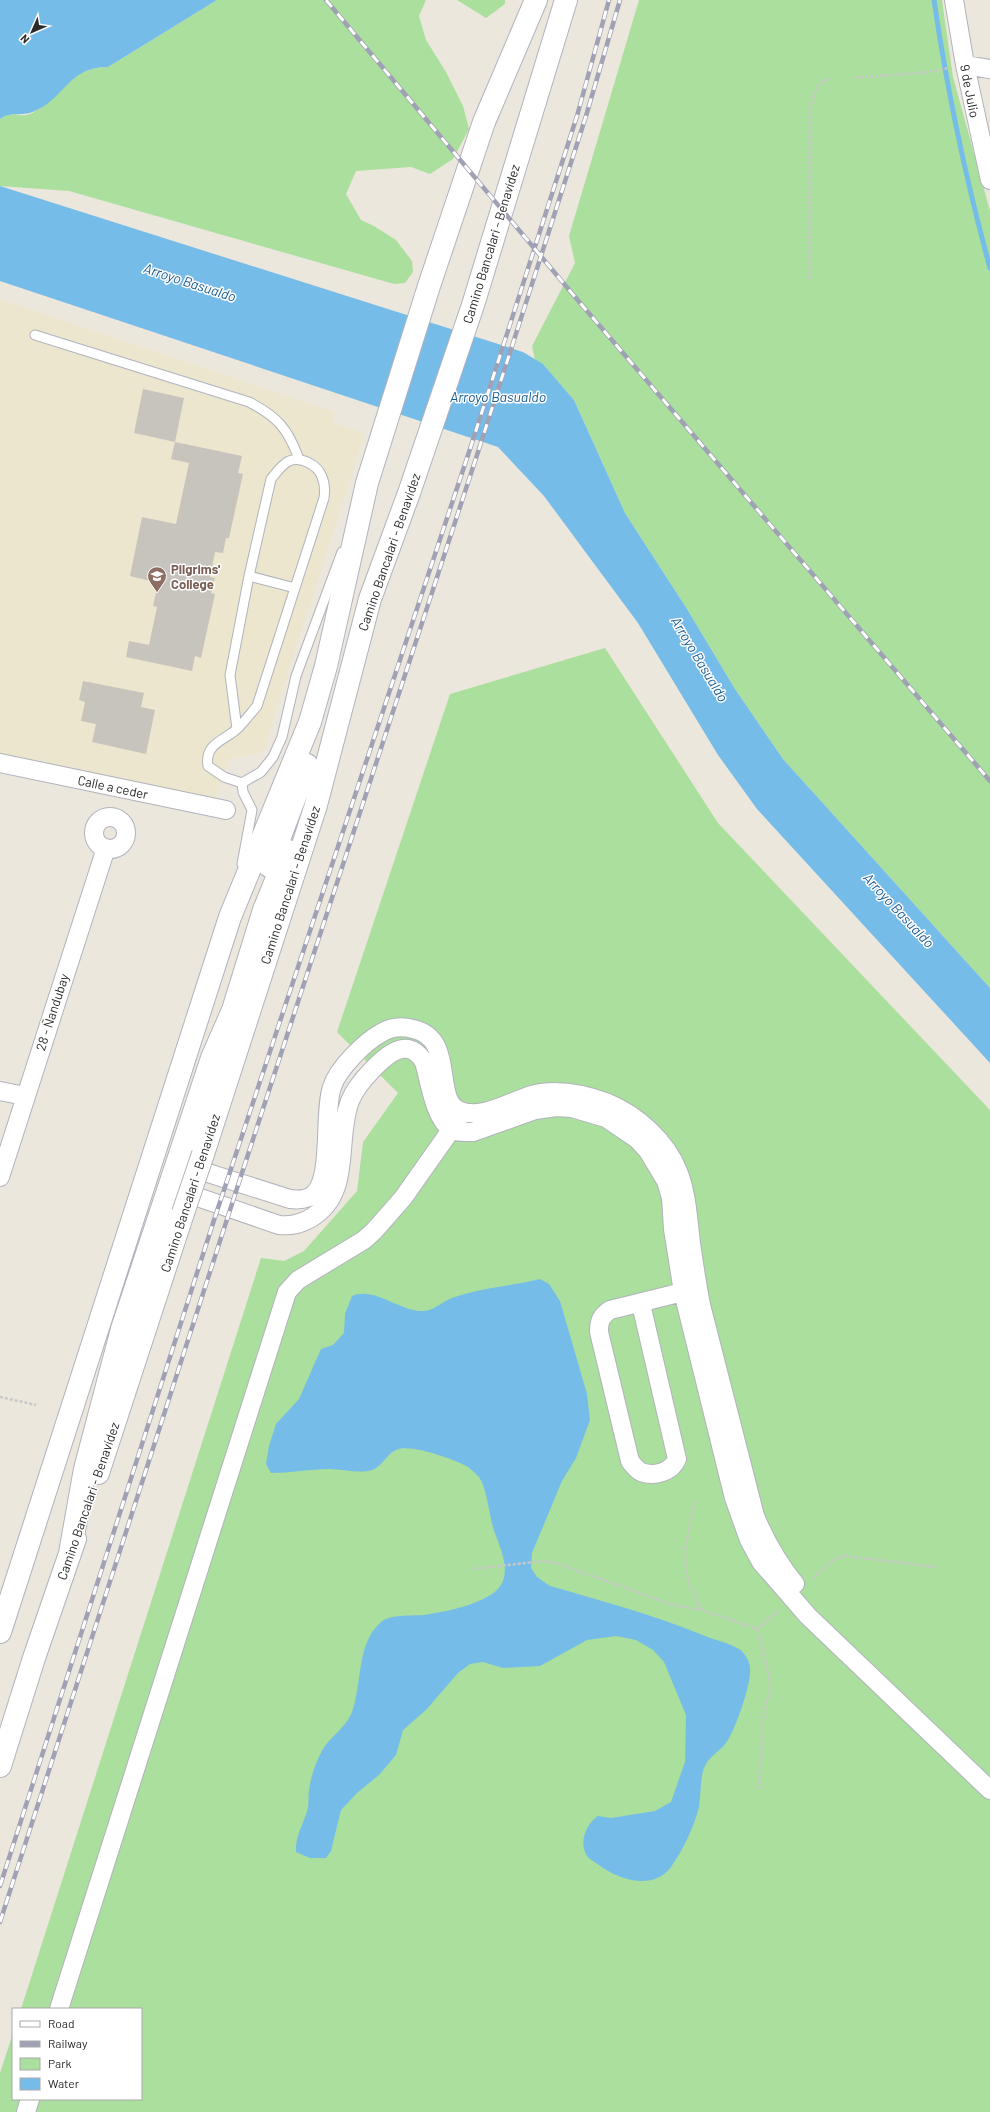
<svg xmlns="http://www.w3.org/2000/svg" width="990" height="2112" font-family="Barlow,sans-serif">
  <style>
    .education { fill: #ece6ce }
    .green { fill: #abdf9d }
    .water { fill: #76bce8 }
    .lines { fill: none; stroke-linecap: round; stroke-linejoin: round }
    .stream { stroke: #76bce8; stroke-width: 5 }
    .building { fill: #c7c4bd }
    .lane-casing { stroke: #b1b2bd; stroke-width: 11 }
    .street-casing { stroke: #b1b2bd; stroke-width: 20 }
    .secondary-casing { stroke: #b1b2bd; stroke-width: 24 }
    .path { stroke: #c8c8c8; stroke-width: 2.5; stroke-dasharray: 3 2; stroke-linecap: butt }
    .lane { stroke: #fff; stroke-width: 9 }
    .street { stroke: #fff; stroke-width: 18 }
    .secondary { stroke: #fff; stroke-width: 22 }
    .rail-casing { stroke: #a0a1b4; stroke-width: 4.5 }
    .rail { stroke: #fff; stroke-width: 3; stroke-dasharray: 9; stroke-linecap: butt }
    .secondary-bridge-casing { stroke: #b1b2bd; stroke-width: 24; stroke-linecap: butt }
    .secondary-bridge { stroke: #fff; stroke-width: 22 }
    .labels { text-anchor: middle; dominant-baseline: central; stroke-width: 3; stroke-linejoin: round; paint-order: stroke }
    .street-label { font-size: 13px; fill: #2a2a2a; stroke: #fff }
    .education-label { font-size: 13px; font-weight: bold; fill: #785e54; stroke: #fff; text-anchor: start }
    .water-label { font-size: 14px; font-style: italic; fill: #155994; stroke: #fff }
  </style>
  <rect width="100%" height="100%" fill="#ece7dd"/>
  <path class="education" d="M 0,299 L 335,412 L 333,423 L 365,433 L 263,752 L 230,759 L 216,798 L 181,793 L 0,753 Z"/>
  <path class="green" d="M 217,0 L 426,0 L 419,16 L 426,40 L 446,72 L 463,106 L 469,129 L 453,159 L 430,174 L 411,167 L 356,171 L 346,194 L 361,220 L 374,226 L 396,240 L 412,261 L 413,272 L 405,283 L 394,284 L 69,191 L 0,186 L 0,119 C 12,110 18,118 30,114 C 33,113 37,110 40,108 C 66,91 73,67 108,67 Z
    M 457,0 L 505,0 L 505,4 L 486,18 Z
    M 639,0 L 942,0 L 953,77 L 990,211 L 990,988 L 783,759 L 735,689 L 687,609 L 625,513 L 574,400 L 543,364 L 535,360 L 532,346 L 575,263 L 569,236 Z
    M 605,648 L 718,823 L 990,1110 L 990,2112 L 0,2112 L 0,2073 L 13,2033 L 13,2099 L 141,2099 L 141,2009 L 21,2009 L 261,1258 L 284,1261 L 304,1251 L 357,1191 L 363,1142 L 398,1093 L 337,1032 L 450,694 Z"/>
  <path class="water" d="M 0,0 L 217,0 L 108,67 C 69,67 66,96 37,110 C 23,118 12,110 0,119 Z
    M 0,186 L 523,352 L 543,364 L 574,400 L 625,513 L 687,609 L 735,689 L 783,759 L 990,988 L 990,1063 L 757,809 L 718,755 L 638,623 L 544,496 L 498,447 L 0,281 Z
    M 540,1279 L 549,1284 L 560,1301 L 587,1394 L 590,1420 L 576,1458 L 562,1481 L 532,1553 L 531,1568 L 537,1577 L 550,1586 C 602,1601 655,1615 705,1636 C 715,1640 729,1643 739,1649 C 746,1654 751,1663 750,1672 C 750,1687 735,1731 726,1743 C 719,1752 709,1756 704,1768 C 700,1780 701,1794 699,1807 C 694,1827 683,1850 671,1867 C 653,1891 619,1880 599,1865 C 595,1862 589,1859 587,1856 C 578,1842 587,1823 598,1816 L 611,1818 L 655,1811 L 671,1802 L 685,1762 L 686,1715 L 664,1662 L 653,1650 L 636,1640 L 616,1636 L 587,1640 L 540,1666 L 503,1668 L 483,1662 L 470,1664 L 458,1673 L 426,1710 L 403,1730 L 396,1755 L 379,1775 L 358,1792 L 341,1810 L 331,1851 L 326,1858 L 310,1858 L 296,1852 C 295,1836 304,1823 308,1808 C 309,1802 308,1796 309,1790 C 311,1776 316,1761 323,1749 C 332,1735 348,1726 353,1709 C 362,1681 357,1643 381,1622 C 391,1614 410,1616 423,1615 C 444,1612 481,1605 497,1590 C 512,1575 502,1552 496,1536 C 489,1520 488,1490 479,1477 C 476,1474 472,1470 468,1467 C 456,1460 410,1443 396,1450 C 385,1455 382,1469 368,1471 C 355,1473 342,1469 329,1469 C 310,1469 291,1473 271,1473 L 266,1464 L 269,1446 L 276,1424 L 299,1399 L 321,1349 L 333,1345 L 344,1333 L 345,1314 L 352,1296 C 374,1286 399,1311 422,1311 C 432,1312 443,1301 452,1298 C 479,1288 512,1286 540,1279 Z"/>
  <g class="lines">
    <path class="stream" d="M 934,0 C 947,90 966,180 990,268"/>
  </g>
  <path class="building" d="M 143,389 L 184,398 L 175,442 L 134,433 Z
    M 175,442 L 242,456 L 238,473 L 243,474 L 229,538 L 226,538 L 223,553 L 215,552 L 210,577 L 215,578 L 211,593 L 215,594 L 201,658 L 195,656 L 192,671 L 126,657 L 129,641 L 149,645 L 157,607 L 153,606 L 158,583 L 130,576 L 142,517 L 176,524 L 189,463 L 171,459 Z
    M 83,681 L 144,693 L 141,707 L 155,710 L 146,754 L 92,742 L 96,724 L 81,721 L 85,702 L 79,700 Z"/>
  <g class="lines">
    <defs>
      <path id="lane" d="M 35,335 L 249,402 C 278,417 288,429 299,459
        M 249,576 L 295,588
        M 237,729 L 230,675 L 249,576 L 271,479 C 276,473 281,465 289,461 C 301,456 318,465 322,477 C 325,484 325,491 324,498 L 257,706 C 251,713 245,721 238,728 C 226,740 204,743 208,766 L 224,777 L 242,783
        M 242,783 L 261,772 L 273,757 L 282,737 L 296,676 L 342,552
        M 242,864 L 252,810 L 243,792 L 242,783"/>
      <path id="street" d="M 954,0 L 965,65 L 990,180
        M 965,65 L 990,69
        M 0,763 L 226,810
        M94 833a16 16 0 1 1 32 0a16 16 0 1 1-32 0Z
        M 0,1091 L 25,1096
        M 186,1166 L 290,1199 C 299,1200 308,1200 314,1194 C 333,1177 323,1113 332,1087 C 338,1068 365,1042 381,1033 C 391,1027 402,1026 413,1029 C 456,1038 433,1097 458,1110 C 480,1121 511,1101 532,1095 C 558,1088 584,1094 608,1103 C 637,1115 666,1141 678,1171 C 687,1193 688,1219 691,1243 C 694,1264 697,1284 701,1305 L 755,1516 C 765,1540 778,1563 795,1584
        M 0,1177 L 106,848
        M 177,1190 L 279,1225 C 292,1226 300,1224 311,1218 C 353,1193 335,1140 350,1101 C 356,1085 385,1052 402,1049 C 412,1047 420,1055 424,1062 C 430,1081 434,1119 452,1130 C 458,1133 467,1132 473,1132 L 535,1110 L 556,1107 L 572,1108 L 606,1118 L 637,1139 L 648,1151 L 666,1181 L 671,1198 L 673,1229 L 683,1292 L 734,1498 L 749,1540 L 761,1562 L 808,1616 L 990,1790
        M 641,1304 L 677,1459 C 672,1472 654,1477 641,1472 C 637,1470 633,1465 630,1461 L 599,1332 C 599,1321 601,1316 610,1310 L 695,1289
        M 59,2009 L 287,1292 L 298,1280 L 364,1240 L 374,1231 L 403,1198 L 458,1120
        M 26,2112 L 30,2099"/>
      <path id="secondary" d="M 269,866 L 307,765
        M 203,1154 L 316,805 L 370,599 L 409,493 L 473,305 L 566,0
        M 98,1473 L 183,1213
        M 70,1553 L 85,1469 L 122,1329 L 212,1058 L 233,1010 L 264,910 L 288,851
        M 0,1632 L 230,917 L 310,722 L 326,666 L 367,483 L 429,286 L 484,122 L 536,0
        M 0,1766 L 34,1658 L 75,1539"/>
    </defs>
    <use href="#lane" class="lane-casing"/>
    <use href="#street" class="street-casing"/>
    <use href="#secondary" class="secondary-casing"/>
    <path class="path" d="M 855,78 L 928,72 L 949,68
      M 809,279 L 810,107 L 817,88 L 824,80 L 832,79
      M 0,1397 L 36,1405
      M 695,1502 L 684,1554 L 689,1585 L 702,1610
      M 473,1569 L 543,1561 L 556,1563 L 673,1605 L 702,1610 L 757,1629 L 771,1683 L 763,1720 L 759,1790
      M 812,1579 L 833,1560 L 845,1556 L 937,1567
      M 757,1629 L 779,1610"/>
    <use href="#lane" class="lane"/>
    <use href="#street" class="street"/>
    <use href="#secondary" class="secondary"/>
    <defs>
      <path id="rail" d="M 326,0 L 581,304 L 990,781
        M 0,1886 L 215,1217 L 470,449 L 577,116 L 609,0
        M 0,1922 L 241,1176 L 478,452 L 586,116 L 620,0"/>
    </defs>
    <use href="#rail" class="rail-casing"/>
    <use href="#rail" class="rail"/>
    <defs>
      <path id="secondary-bridge" d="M 183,1213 L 203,1154"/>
    </defs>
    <use href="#secondary-bridge" class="secondary-bridge-casing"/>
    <use href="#secondary-bridge" class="secondary-bridge"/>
  </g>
  <defs>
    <symbol id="school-pin" viewBox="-11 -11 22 30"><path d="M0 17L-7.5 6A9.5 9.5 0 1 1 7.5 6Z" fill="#8d6e63" stroke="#fff"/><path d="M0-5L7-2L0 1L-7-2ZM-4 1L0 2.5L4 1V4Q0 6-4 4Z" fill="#fff"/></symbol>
  </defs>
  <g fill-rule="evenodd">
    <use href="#school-pin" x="146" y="565" width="22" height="30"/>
  </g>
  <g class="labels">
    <g class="street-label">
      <text transform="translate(970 91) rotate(79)">9 de Julio</text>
      <text transform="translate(491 244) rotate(-73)">Camino Bancalari - Benavídez</text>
      <text transform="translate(389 552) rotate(-71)">Camino Bancalari - Benavídez</text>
      <text transform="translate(113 787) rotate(12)">Calle a ceder</text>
      <text transform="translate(290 885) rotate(-72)">Camino Bancalari - Benavídez</text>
      <text transform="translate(52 1012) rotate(-72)">28 - Ñandubay</text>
      <text transform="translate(190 1193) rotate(-72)">Camino Bancalari - Benavídez</text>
      <text transform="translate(88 1501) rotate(-71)">Camino Bancalari - Benavídez</text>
    </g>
    <g class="education-label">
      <text x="171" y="569">Pilgrims'<tspan x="171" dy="15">College</tspan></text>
    </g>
    <g class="water-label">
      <text transform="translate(190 282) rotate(18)">Arroyo Basualdo</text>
      <text x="498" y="396">Arroyo Basualdo</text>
      <text transform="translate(700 659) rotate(59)">Arroyo Basualdo</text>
      <text transform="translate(899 910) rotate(47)">Arroyo Basualdo</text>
    </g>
  </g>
  <rect x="12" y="2008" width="130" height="92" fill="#ffffff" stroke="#aaaaaa"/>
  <rect x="20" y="2021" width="20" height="6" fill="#ffffff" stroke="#aaaaaa"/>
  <text x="48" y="2028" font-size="12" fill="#2a2a2a">Road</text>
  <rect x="20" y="2041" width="20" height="6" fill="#a0a1b4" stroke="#aaaaaa"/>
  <text x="48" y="2048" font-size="12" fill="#2a2a2a">Railway</text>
  <rect x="20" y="2058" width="20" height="12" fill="#abdf9d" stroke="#aaaaaa"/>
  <text x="48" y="2068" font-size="12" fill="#2a2a2a">Park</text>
  <rect x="20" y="2078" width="20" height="12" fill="#76bce8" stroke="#aaaaaa"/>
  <text x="48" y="2088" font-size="12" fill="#2a2a2a">Water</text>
  <g transform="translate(32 32) rotate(225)" stroke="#ffffff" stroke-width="3" paint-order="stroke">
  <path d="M0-3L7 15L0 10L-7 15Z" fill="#2a2a2a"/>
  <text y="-6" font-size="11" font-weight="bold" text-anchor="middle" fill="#2a2a2a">N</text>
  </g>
</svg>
